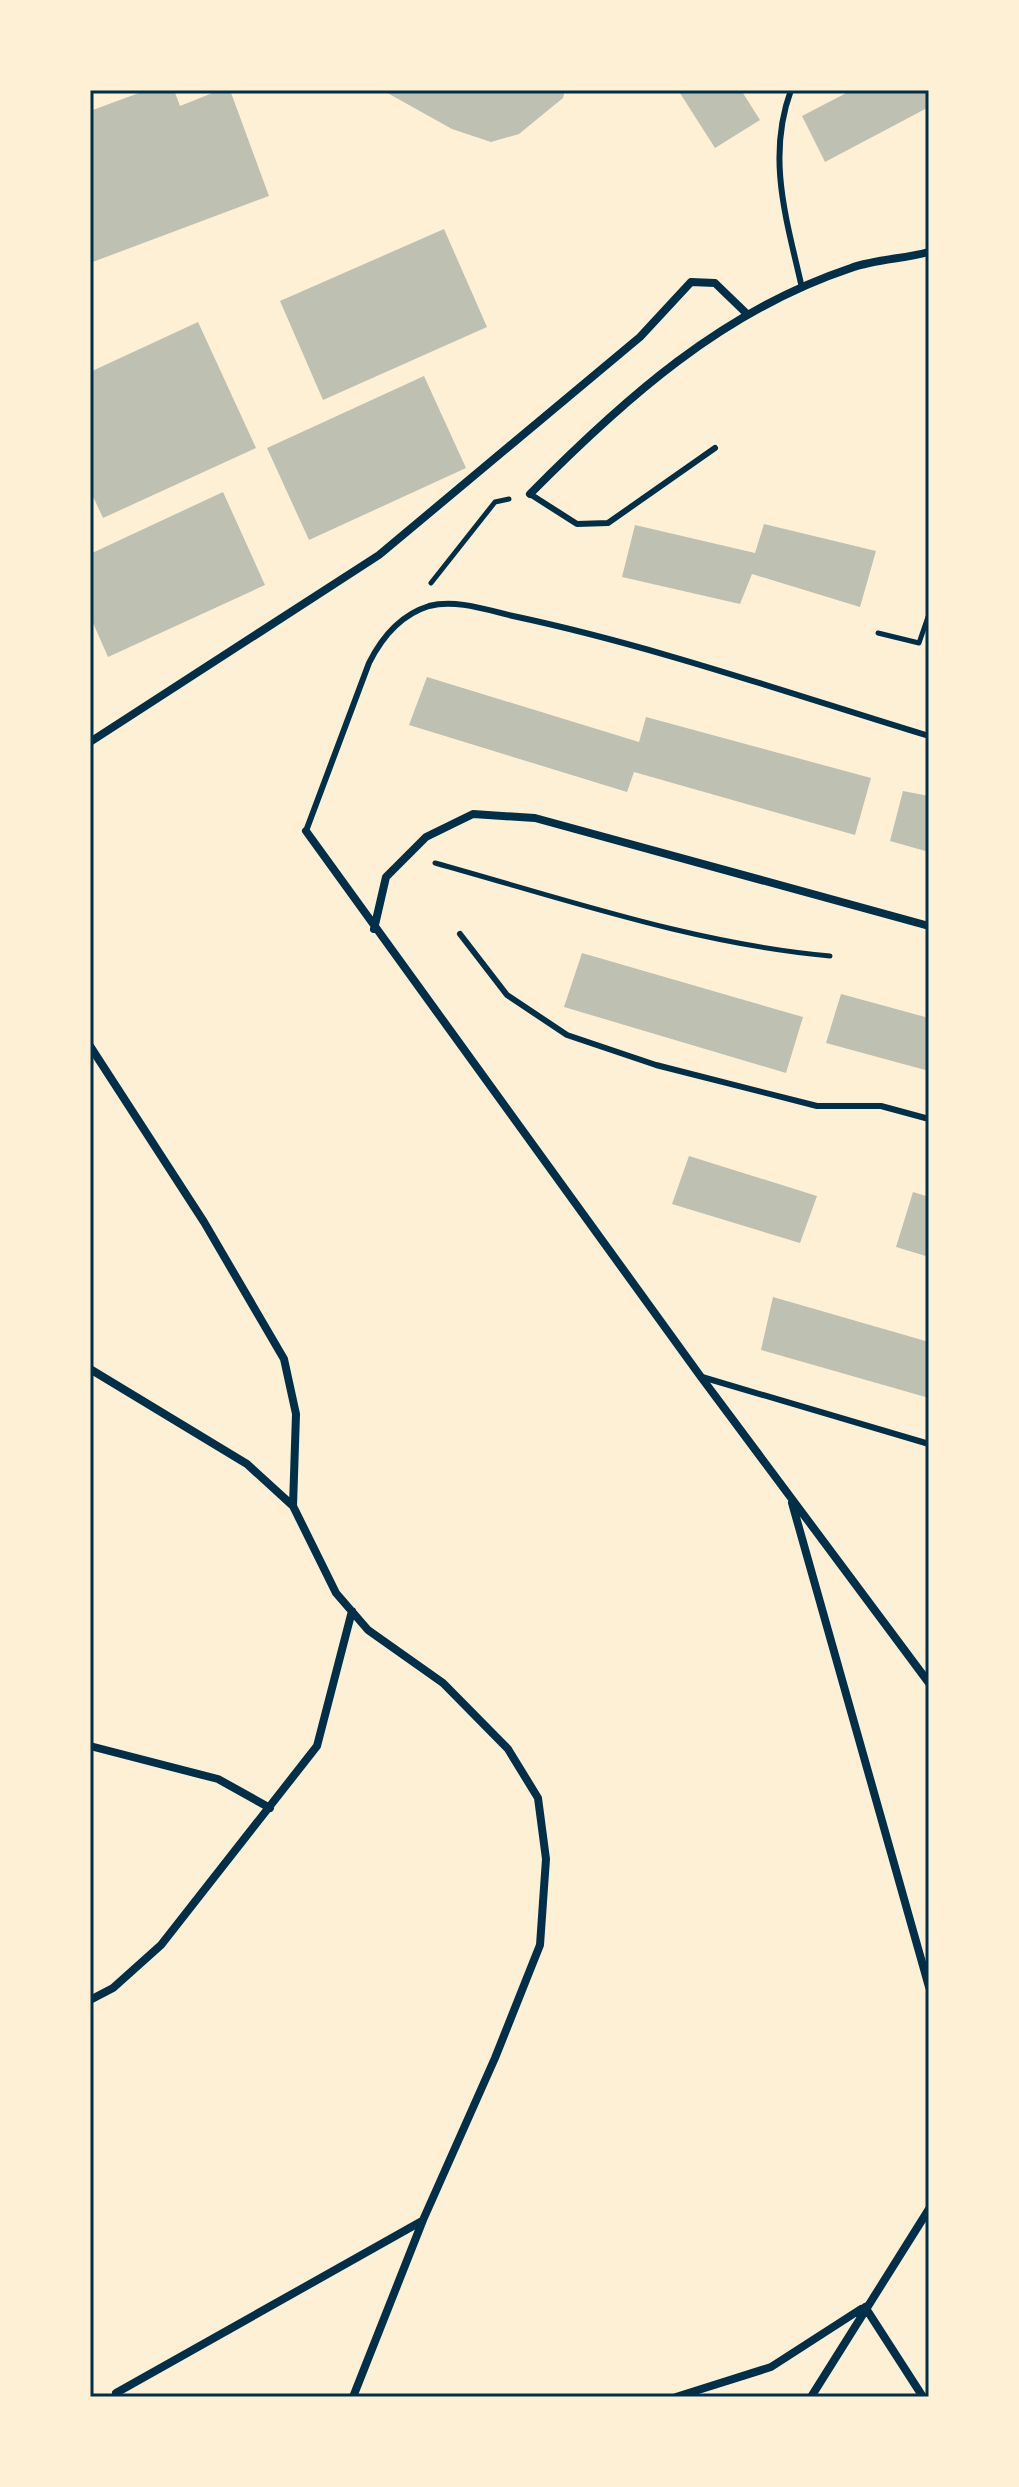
<svg xmlns="http://www.w3.org/2000/svg" width="1019" height="2487" font-family="Arial,sans-serif">
  <style>
    .building { fill: #bec0b2 }
    .lines { fill: none; stroke-linecap: round; stroke-linejoin: round }
    .path { stroke: #003049; stroke-width: 5 }
    .service { stroke: #003049; stroke-width: 6 }
    .minor { stroke: #003049; stroke-width: 8 }
    .neatline { fill: none; stroke: #003049; stroke-width: 3 }
  </style>
  <rect width="100%" height="100%" fill="#fdf0d5"/>
  <path class="building" d="M 147,90 L 174,90 L 180,106 L 220,90 L 230,90 L 269,196 L 90,263 L 90,111 Z
    M 382,90 L 565,90 L 563,98 L 519,134 L 491,142 L 452,129 Z
    M 678,90 L 741,90 L 760,120 L 715,148 Z
    M 852,90 L 929,90 L 929,107 L 825,162 L 802,116 Z
    M 444,229 L 487,327 L 323,400 L 280,301 Z
    M 198,322 L 256,448 L 103,518 L 90,490 L 90,372 Z
    M 424,376 L 466,468 L 309,540 L 267,448 Z
    M 223,492 L 265,585 L 108,657 L 90,616 L 90,554 Z
    M 764,524 L 876,551 L 860,607 L 752,574 L 740,604 L 622,577 L 635,525 L 755,553 Z
    M 427,677 L 639,742 L 646,717 L 871,778 L 855,835 L 634,772 L 627,792 L 409,725 Z
    M 903,791 L 929,796 L 929,852 L 890,841 Z
    M 582,953 L 803,1017 L 786,1073 L 564,1007 Z
    M 841,994 L 929,1018 L 929,1071 L 826,1043 Z
    M 689,1156 L 817,1196 L 800,1243 L 672,1204 Z
    M 913,1192 L 929,1197 L 929,1257 L 896,1247 Z
    M 773,1297 L 929,1342 L 929,1398 L 761,1350 Z"/>
  <g class="lines">
    <path class="path" d="M 431,583 L 495,502 L 509,499
      M 878,633 L 919,643 L 929,614
      M 435,863 C 565,899 695,944 830,956"/>
    <path class="service" d="M 791,90 C 766,158 787,221 802,288
      M 530,494 L 577,524 L 608,523 L 715,448
      M 306,831 L 369,663 C 382,637 400,615 429,606 C 456,599 487,610 513,616 C 654,646 791,694 929,736
      M 460,934 L 507,995 L 567,1035 L 656,1065 L 817,1106 L 881,1106 L 929,1119
      M 702,1377 L 929,1444"/>
    <path class="minor" d="M 530,494 C 624,399 722,311 851,268 C 876,259 904,259 929,252
      M 90,742 L 379,555 L 640,337 L 691,282 L 715,283 L 746,313
      M 306,831 L 701,1377 L 929,1683
      M 374,929 L 386,877 L 426,837 L 473,814 L 535,818 L 929,926
      M 90,1046 L 204,1222 L 284,1359 L 296,1414 L 293,1506
      M 90,1369 L 247,1464 L 293,1506 L 336,1593 L 368,1630 L 443,1683 L 508,1749 L 538,1798 L 546,1859 L 540,1945 L 495,2058 L 423,2220 L 353,2397
      M 792,1503 L 929,1987
      M 90,1746 L 218,1779 L 270,1808
      M 90,2000 L 113,1988 L 161,1945 L 317,1746 L 352,1611
      M 865,2307 L 923,2397
      M 116,2393 L 422,2221
      M 676,2397 L 771,2367 L 861,2309
      M 811,2397 L 929,2209"/>
  </g>
  <rect width="1019" height="2487" fill="none" stroke="#fdf0d5" stroke-width="184"/>
  <rect x="92" y="92" width="835" height="2303" class="neatline"/>
</svg>
